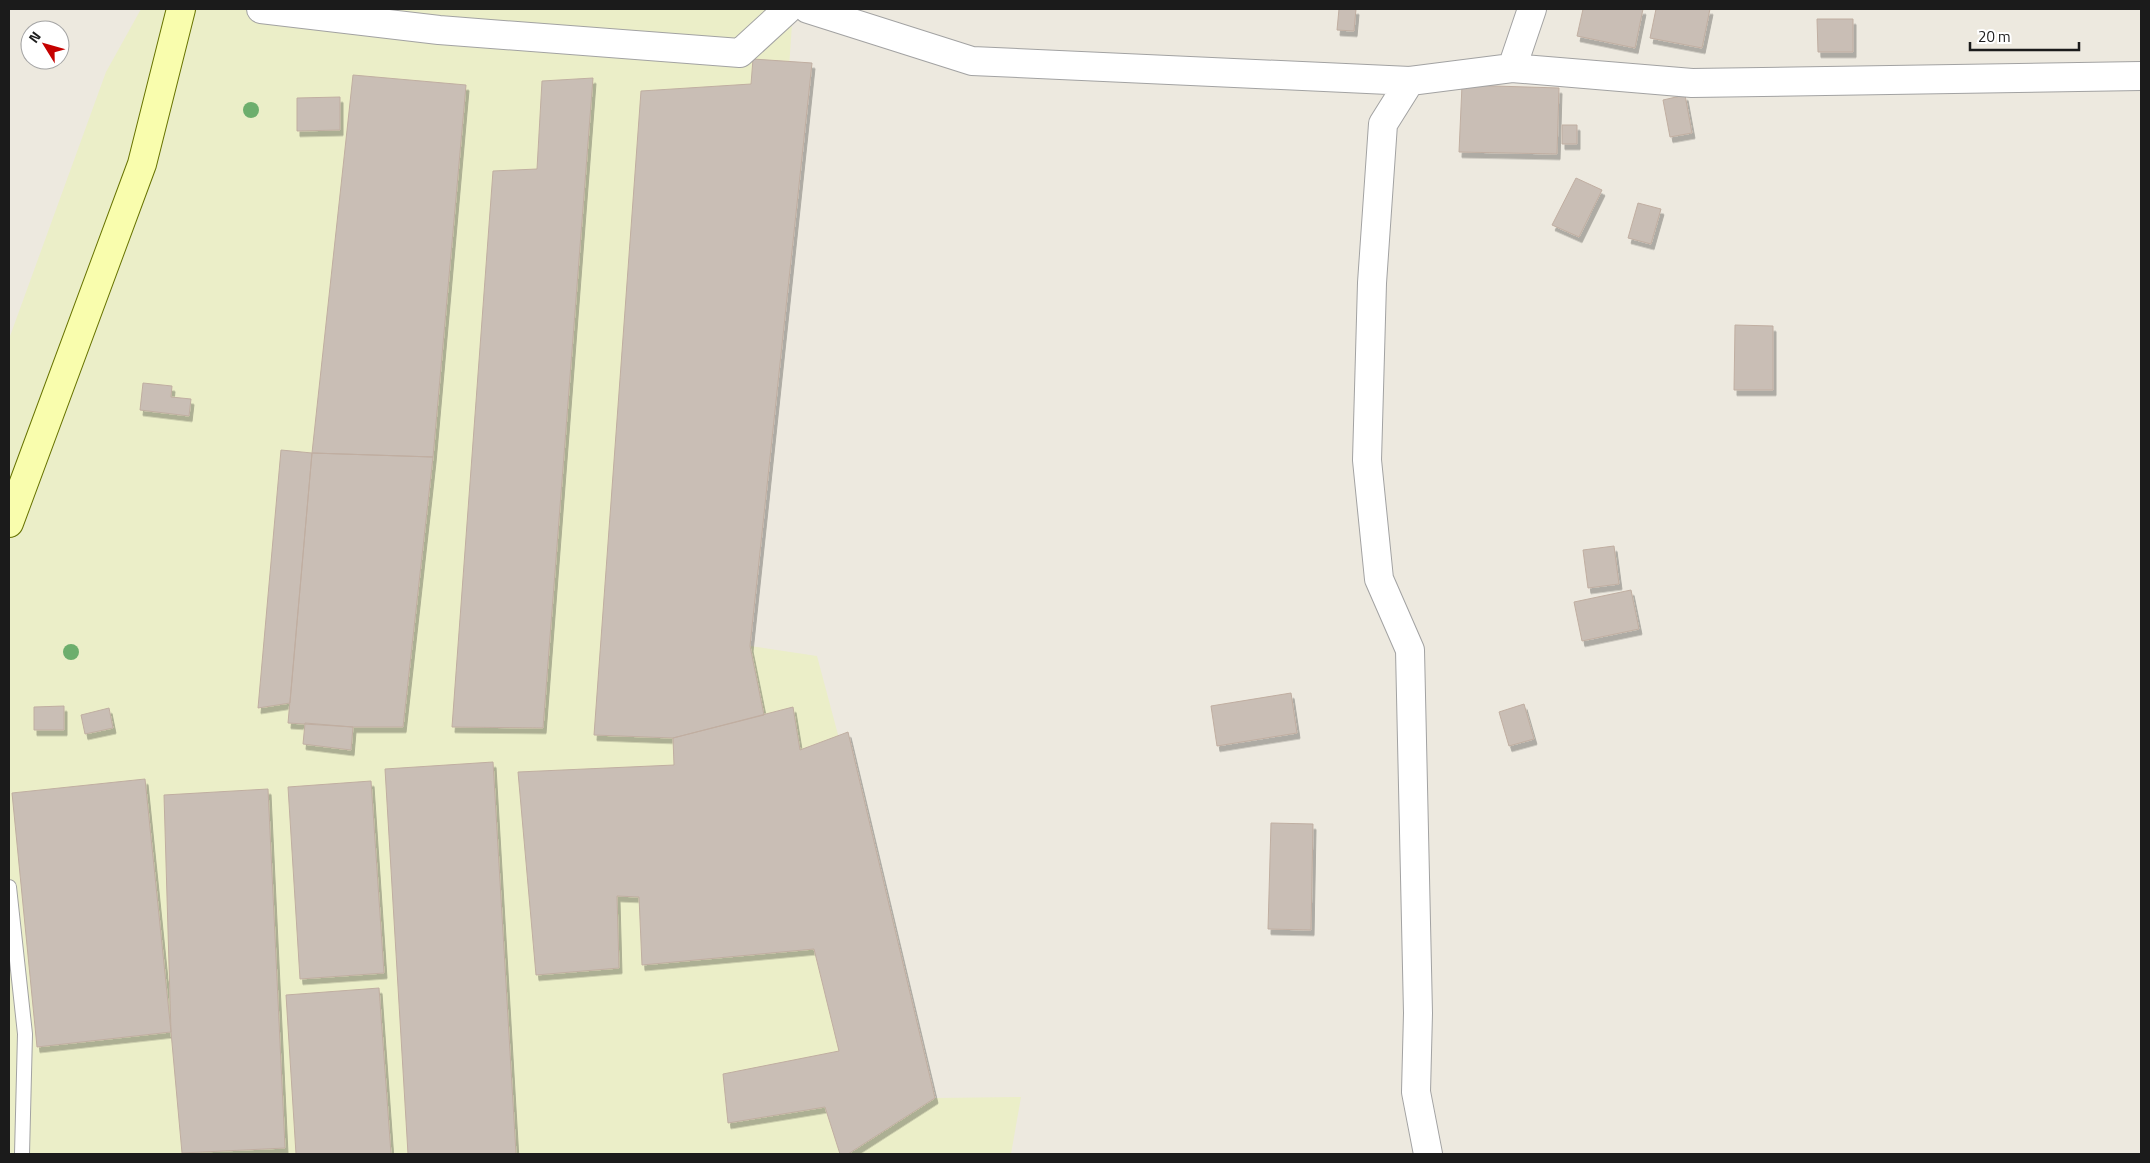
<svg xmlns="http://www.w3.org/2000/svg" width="2150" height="1163" font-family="'Titillium Web',sans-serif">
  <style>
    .farmland { fill: #ebeec8 }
    .building { fill: #c9beb5; stroke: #c0aea1; filter: url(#shadow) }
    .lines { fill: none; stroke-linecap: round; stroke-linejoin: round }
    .lane-casing { stroke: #a2a2a2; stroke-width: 16 }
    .street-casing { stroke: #a2a2a2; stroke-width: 30 }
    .secondary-casing { stroke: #677300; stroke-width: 30 }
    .lane { stroke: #fff; stroke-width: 14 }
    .street { stroke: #fff; stroke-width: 28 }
    .secondary { stroke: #f9fdad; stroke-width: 28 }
    .tree { fill: #6dae6d }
  </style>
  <defs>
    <filter id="shadow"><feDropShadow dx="3" dy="5.5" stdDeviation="0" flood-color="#0004"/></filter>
  </defs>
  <rect width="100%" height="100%" fill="#ede9df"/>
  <path class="farmland" d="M 141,9 L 793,9 L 750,646 L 817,656 L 935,1098 L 1021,1097 L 1011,1154 L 9,1154 L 9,339 L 106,72 Z"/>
  <path class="building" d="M 1339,9 L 1356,9 L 1354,31 L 1337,30 Z
    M 1583,9 L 1643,9 L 1635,48 L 1577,36 Z
    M 1656,9 L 1710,9 L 1702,48 L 1650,38 Z
    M 1817,19 L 1853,19 L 1853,52 L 1818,52 Z
    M 753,59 L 812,63 L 750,646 L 764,715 L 673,738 L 594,735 L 641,91 L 751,84 Z
    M 353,75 L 466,85 L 433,457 L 312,453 Z
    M 593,78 L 543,728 L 452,727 L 493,171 L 537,169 L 542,81 Z
    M 1462,85 L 1559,88 L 1557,154 L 1459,152 Z
    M 1685,95 L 1692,133 L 1670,137 L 1663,100 Z
    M 340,97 L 340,130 L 297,131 L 297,98 Z
    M 1562,125 L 1577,125 L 1577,144 L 1562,144 Z
    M 1576,178 L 1602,190 L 1579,237 L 1552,225 Z
    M 1638,203 L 1661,209 L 1651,244 L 1628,238 Z
    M 1735,325 L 1773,326 L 1773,390 L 1734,390 Z
    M 143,383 L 172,386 L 171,397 L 191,399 L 189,416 L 140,410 Z
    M 281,450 L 312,453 L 290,703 L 258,708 Z
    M 312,453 L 433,457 L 403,727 L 353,727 L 288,723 Z
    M 1614,546 L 1619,584 L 1588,588 L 1583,550 Z
    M 1631,590 L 1639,629 L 1582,641 L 1574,602 Z
    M 1291,693 L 1297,733 L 1217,746 L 1211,706 Z
    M 1524,704 L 1534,739 L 1509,746 L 1499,712 Z
    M 64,706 L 64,730 L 34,730 L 34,707 Z
    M 793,707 L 800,750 L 848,732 L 935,1098 L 848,1154 L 840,1154 L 825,1107 L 728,1123 L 723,1074 L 839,1051 L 814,949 L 642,965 L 639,897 L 617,896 L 619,968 L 536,975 L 518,772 L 674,765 L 673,738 Z
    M 109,708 L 113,728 L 85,734 L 81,715 Z
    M 305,723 L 353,727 L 351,750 L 303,744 Z
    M 493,762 L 516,1154 L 408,1154 L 385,769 Z
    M 145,779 L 171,1032 L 37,1047 L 12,793 Z
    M 371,781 L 384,973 L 300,979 L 288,787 Z
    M 268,789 L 285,1148 L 182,1153 L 171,1032 L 164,795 Z
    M 1271,823 L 1313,824 L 1311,930 L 1268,929 Z
    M 379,988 L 391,1154 L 296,1154 L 286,995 Z"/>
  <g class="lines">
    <defs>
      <path id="lane" d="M 9,887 L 25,1034 L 22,1154"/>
      <path id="street" d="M 261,9 L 439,30 L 740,53 L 788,9
        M 808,9 L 972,61 L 1410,81 L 1512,68 L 1692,83 L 2141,76
        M 1512,68 L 1532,9
        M 1410,81 L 1383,124 L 1372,283 L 1367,460 L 1379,579 L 1410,650 L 1418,1013 L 1416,1092 L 1428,1154"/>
      <path id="secondary" d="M 9,523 L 142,164 L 181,9"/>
    </defs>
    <use href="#lane" class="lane-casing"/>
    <use href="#street" class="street-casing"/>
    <use href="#secondary" class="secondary-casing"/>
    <use href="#lane" class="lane"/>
    <use href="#street" class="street"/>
    <use href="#secondary" class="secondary"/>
  </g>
  <g class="tree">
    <circle cx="251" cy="110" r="8"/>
    <circle cx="71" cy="652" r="8"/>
  </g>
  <rect width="2150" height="1163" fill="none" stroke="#1b1b1b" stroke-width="20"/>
  <g transform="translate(45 45) rotate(307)"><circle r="24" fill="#ffffff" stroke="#a4a4a4"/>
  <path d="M0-4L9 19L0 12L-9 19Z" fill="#c50100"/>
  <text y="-8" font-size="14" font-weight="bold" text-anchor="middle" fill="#1b1b1b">N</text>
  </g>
  <path d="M1970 42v8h109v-8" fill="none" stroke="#1b1b1b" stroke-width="2.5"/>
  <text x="1978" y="42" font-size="15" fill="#1b1b1b" stroke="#ffffff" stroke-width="4" paint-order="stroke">20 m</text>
</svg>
